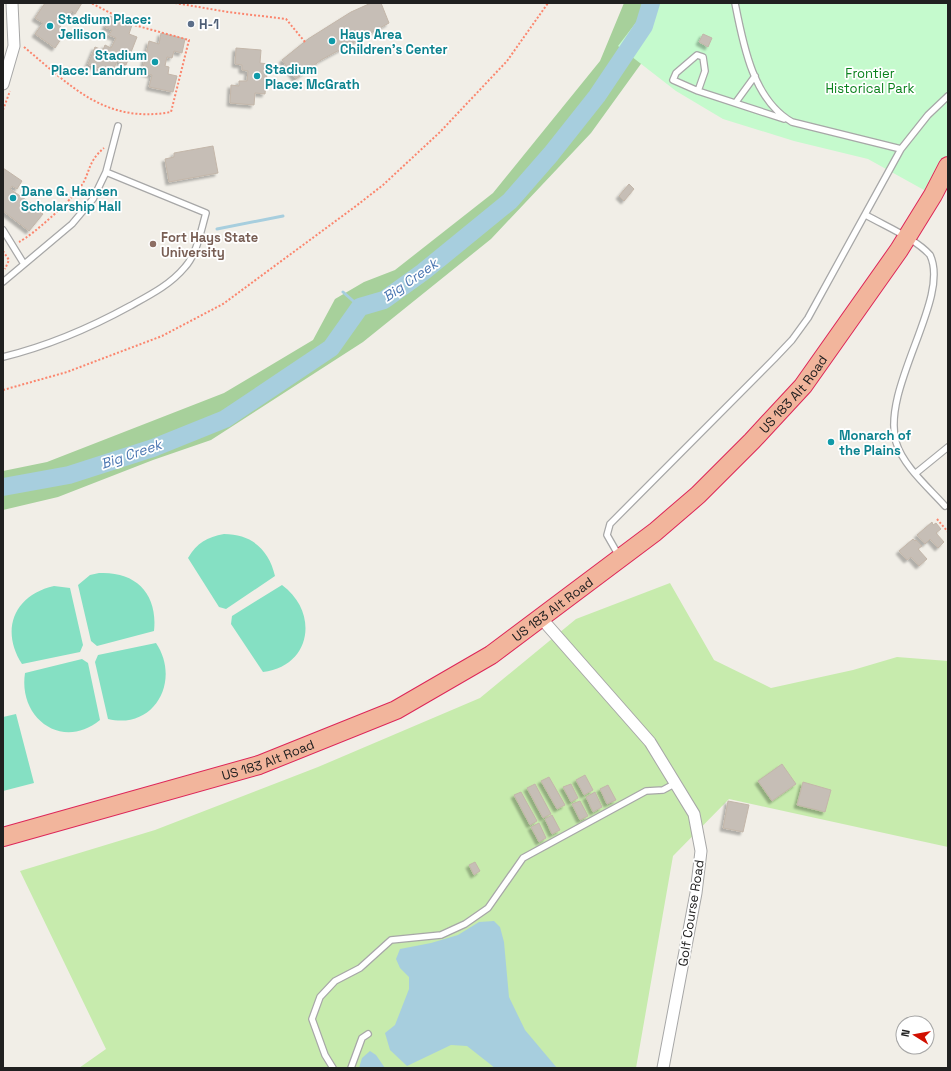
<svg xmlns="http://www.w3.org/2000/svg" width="951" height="1071" font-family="'Space Grotesk',sans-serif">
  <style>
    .grass { fill: #c7ebad }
    .forest { fill: #a7d09b }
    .park { fill: #c5facd }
    .pitch { fill: #85e0c3 }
    .water { fill: #a7cede }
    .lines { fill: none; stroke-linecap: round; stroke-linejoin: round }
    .stream { stroke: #a7cede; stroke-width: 3 }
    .river { stroke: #a7cede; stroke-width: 18 }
    .building { fill: #c6beb6; stroke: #c3b6a9; filter: url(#shadow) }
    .service-casing { stroke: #a7a7a7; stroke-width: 8 }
    .minor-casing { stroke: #a7a7a7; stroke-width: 13 }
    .trunk-casing { stroke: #dd2658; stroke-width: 20 }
    .path { stroke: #fb866e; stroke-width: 2; stroke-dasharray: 2 2; stroke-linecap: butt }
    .service { stroke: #fff; stroke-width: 5.5 }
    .minor { stroke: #fff; stroke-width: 11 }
    .trunk { stroke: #f2b59c; stroke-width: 18 }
    .service-dot { fill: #5c6f8a; stroke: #fff; stroke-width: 1.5 }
    .culture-dot { fill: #0f9aa8; stroke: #fff; stroke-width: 1.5 }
    .education-dot { fill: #8d6e63; stroke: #fff; stroke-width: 1.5 }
    .labels { text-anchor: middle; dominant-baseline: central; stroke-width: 3.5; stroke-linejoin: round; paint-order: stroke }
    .culture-label { font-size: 13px; font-weight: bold; fill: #0d838f; stroke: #fff; text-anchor: start }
    .service-label { font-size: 13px; font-weight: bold; fill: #4e5e75; stroke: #fff; text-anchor: start }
    .park-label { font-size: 13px; fill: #0b821d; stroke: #fff }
    .education-label { font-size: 13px; font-weight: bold; fill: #785e54; stroke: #fff; text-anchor: start }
    .street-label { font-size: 13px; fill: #202020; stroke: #fff }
    .water-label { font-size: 14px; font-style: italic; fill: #4b77b2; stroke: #fff }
  </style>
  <defs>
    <filter id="shadow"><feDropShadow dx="-3" dy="3" stdDeviation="1" flood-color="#0004"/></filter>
  </defs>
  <rect width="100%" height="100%" fill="#f1eee7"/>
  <path class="grass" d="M 670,583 L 714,660 L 771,688 L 853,670 L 897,657 L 948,661 L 948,847 L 729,799 L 673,856 L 636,1068 L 79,1068 L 106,1049 L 20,871 L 155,830 L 318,767 L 480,698 L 576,619 Z"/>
  <path class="forest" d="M 624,3 L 680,3 L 677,14 L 591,133 L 491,239 L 363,342 L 211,440 L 153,460 L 58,497 L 3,510 L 3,471 L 47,462 L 224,393 L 313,340 L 335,299 L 364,282 L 395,270 L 493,193 L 600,61 Z"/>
  <path class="park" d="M 651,3 L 948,3 L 948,163 L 933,195 L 868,159 L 794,141 L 723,119 L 676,91 L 618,46 Z"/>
  <path class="pitch" d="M 224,534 C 252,534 269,550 275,576 L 226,609 L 219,607 L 188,558 C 197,543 207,537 224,534 Z
    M 99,573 C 136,571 158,594 154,631 L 97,646 L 91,641 L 78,585 L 90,575 Z
    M 282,585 C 319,612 312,666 263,672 L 231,624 L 232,616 Z
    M 54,586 L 70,588 L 83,645 L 80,652 L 22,664 C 0,630 14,595 54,586 Z
    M 156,643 C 181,680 155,730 108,719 L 95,662 L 98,655 Z
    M 82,659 L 88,663 L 100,720 C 62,751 18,718 25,673 Z
    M 16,714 L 34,783 L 3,791 L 3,717 Z"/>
  <path class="water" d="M 494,921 L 500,927 L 504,942 L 509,997 L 525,1030 L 557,1068 L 495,1068 L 467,1046 L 451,1045 L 407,1066 L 390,1050 L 385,1033 L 395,1025 L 409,989 L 409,977 L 400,968 L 396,959 L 400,949 L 431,943 L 458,935 L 479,922 Z
    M 370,1051 L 376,1055 L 385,1068 L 359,1068 L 362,1058 Z"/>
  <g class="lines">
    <path class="stream" d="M 217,229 L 283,216
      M 343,292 L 360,307"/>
    <path class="river" d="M 3,487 L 69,475 L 153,448 L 225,419 L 331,348 L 360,307 L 384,300 L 423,272 L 510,201 L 551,154 L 597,96 L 644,26 L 651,3"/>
  </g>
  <path class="building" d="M 45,3 L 82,3 L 75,14 L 72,11 L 68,16 L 63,13 L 58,21 L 62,24 L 59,29 L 65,33 L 55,48 L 35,34 L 43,23 L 35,18 Z
    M 371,3 L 381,3 L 389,23 L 321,60 L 296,79 L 282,60 L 308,39 L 351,12 Z
    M 110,16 L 132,25 L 129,34 L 137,37 L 126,65 L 117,61 L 112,73 L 88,64 L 95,47 L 103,50 L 105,45 L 111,48 L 116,38 L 109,35 L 112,30 L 105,27 Z
    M 161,33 L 185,39 L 182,53 L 174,51 L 172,58 L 167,57 L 165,66 L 169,67 L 168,74 L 177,76 L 173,92 L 149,87 L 152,75 L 142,72 L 149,41 L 159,44 Z
    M 703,34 L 712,38 L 708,47 L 699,42 Z
    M 236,48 L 261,50 L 260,63 L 268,64 L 265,94 L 255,93 L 254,105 L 230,103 L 231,85 L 239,86 L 239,81 L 247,81 L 248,71 L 242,70 L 242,65 L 235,64 Z
    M 213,146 L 218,173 L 169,182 L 165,159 L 174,157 L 174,153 Z
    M 3,168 L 22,181 L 17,189 L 12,186 L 10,189 L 38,208 L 37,210 L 43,214 L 29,231 L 3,211 Z
    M 629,184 L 634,189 L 624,201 L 619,196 Z
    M 932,522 L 933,525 L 936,523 L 941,529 L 936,533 L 944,542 L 938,548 L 930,539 L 925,544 L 917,535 Z
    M 913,539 L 915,541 L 916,540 L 922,546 L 918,549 L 927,559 L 919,566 L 911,557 L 907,560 L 899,551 Z
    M 782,764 L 796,784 L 772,801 L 758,781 Z
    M 585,775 L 593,790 L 584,795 L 576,780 Z
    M 549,777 L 565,805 L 557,809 L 541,781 Z
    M 803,782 L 831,790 L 825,812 L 797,805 Z
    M 535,784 L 551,814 L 543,818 L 527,788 Z
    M 571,784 L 578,798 L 571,802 L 563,787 Z
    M 608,785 L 616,800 L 607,804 L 600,789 Z
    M 521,792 L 537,821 L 530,825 L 514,795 Z
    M 595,792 L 602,807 L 593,812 L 586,797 Z
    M 580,801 L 588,816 L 580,820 L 572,804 Z
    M 728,801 L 749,805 L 743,832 L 723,828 Z
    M 552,815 L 560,830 L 552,834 L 545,819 Z
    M 539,823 L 546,838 L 539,842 L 531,827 Z
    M 475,862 L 480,871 L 474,875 L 469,865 Z"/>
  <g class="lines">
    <defs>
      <path id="service" d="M 735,3 C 743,44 753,100 792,122 L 901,149
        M 698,91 L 705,71 L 703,57 L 697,55 L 676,73 L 673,80 L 698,91 L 784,119
        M 736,102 L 755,76
        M 106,172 L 118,126
        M 866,215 C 885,226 916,239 930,255 C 951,298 881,387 896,442 C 903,466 929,488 945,506
        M 3,230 L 24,264
        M 3,282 L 72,224 L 93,199 L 106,172 L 206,213 C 201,230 197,254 185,267 C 170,285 150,295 130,306 C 90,328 48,346 3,357
        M 916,473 L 948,447
        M 619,556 L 607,535 L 610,524 L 774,359 L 792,340 L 808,318 L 901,149 L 928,115 L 948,96
        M 333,1068 L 325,1055 L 312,1019 L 320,997 L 335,981 L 360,968 L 391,940 L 441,935 L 465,924 L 488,908 L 523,858 L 646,791 L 663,790 L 676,783
        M 351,1068 L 362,1038 L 368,1034"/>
      <path id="minor" d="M 3,84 L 14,46 L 12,3
        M 541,618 L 650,742 L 694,814 L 701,851 L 696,893 L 663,1068"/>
      <g id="trunk">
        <path id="s1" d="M 3,837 L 259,765 L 396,710 L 491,655 L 655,532 L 698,495 L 752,441 L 803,386 L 899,250 L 933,195 L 948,166"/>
      </g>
    </defs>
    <use href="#service" class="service-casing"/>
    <use href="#minor" class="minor-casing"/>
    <use href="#trunk" class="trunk-casing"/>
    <path class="path" d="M 175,3 L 228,12 L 286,19 L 305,42
      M 24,47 C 71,86 105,124 171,112 L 189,40 L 134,25 L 91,3
      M 3,110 L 10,91
      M 19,242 C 33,235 70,201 79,189 C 91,174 86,163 104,148
      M 3,251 L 9,260 L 5,269
      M 3,390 L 67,372 L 162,336 L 223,304 L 356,206 L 383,185 L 440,132 L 507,61 L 548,3
      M 937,519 L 948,532"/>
    <use href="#service" class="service"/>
    <use href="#minor" class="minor"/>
    <use href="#trunk" class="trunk"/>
  </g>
  <circle class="service-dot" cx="191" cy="24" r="4"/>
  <g class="culture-dot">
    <circle cx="50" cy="26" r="4"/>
    <circle cx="332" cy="41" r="4"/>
    <circle cx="155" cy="62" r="4"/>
    <circle cx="257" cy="76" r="4"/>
    <circle cx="13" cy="198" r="4"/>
    <circle cx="831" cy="442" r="4"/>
  </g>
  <circle class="education-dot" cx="153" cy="244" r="4"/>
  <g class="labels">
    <g class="culture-label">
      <text x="58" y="19">Stadium Place:<tspan x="58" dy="15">Jellison</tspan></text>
      <text x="340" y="34">Hays Area<tspan x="340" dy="15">Children's Center</tspan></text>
      <text x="147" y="55" text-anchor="end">Stadium<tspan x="147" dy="15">Place: Landrum</tspan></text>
      <text x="265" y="69">Stadium<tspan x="265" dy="15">Place: McGrath</tspan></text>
      <text x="21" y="191">Dane G. Hansen<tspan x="21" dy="15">Scholarship Hall</tspan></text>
      <text x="839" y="435">Monarch of<tspan x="839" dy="15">the Plains</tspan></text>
    </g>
    <g class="service-label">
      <text x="199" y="24">H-1</text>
    </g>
    <g class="park-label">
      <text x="870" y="73">Frontier<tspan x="870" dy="15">Historical Park</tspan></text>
    </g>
    <g class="education-label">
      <text x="161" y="237">Fort Hays State<tspan x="161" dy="15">University</tspan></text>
    </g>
    <g class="street-label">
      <text stroke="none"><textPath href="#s1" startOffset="924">US 183 Alt Road</textPath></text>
      <text stroke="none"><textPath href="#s1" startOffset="600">US 183 Alt Road</textPath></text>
      <text stroke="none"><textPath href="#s1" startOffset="276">US 183 Alt Road</textPath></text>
      <text transform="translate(691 913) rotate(-81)">Golf Course Road</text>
    </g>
    <g class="water-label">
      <text transform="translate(410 280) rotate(-35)">Big Creek</text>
      <text transform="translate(131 454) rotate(-19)">Big Creek</text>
    </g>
  </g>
  <rect width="951" height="1071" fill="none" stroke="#202020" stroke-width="8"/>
  <g transform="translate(915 1035) rotate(281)"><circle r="19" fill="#ffffff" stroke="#a6a6a6"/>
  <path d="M0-3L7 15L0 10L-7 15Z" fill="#d10f00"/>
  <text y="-6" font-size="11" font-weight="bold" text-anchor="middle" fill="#202020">N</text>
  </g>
</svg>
